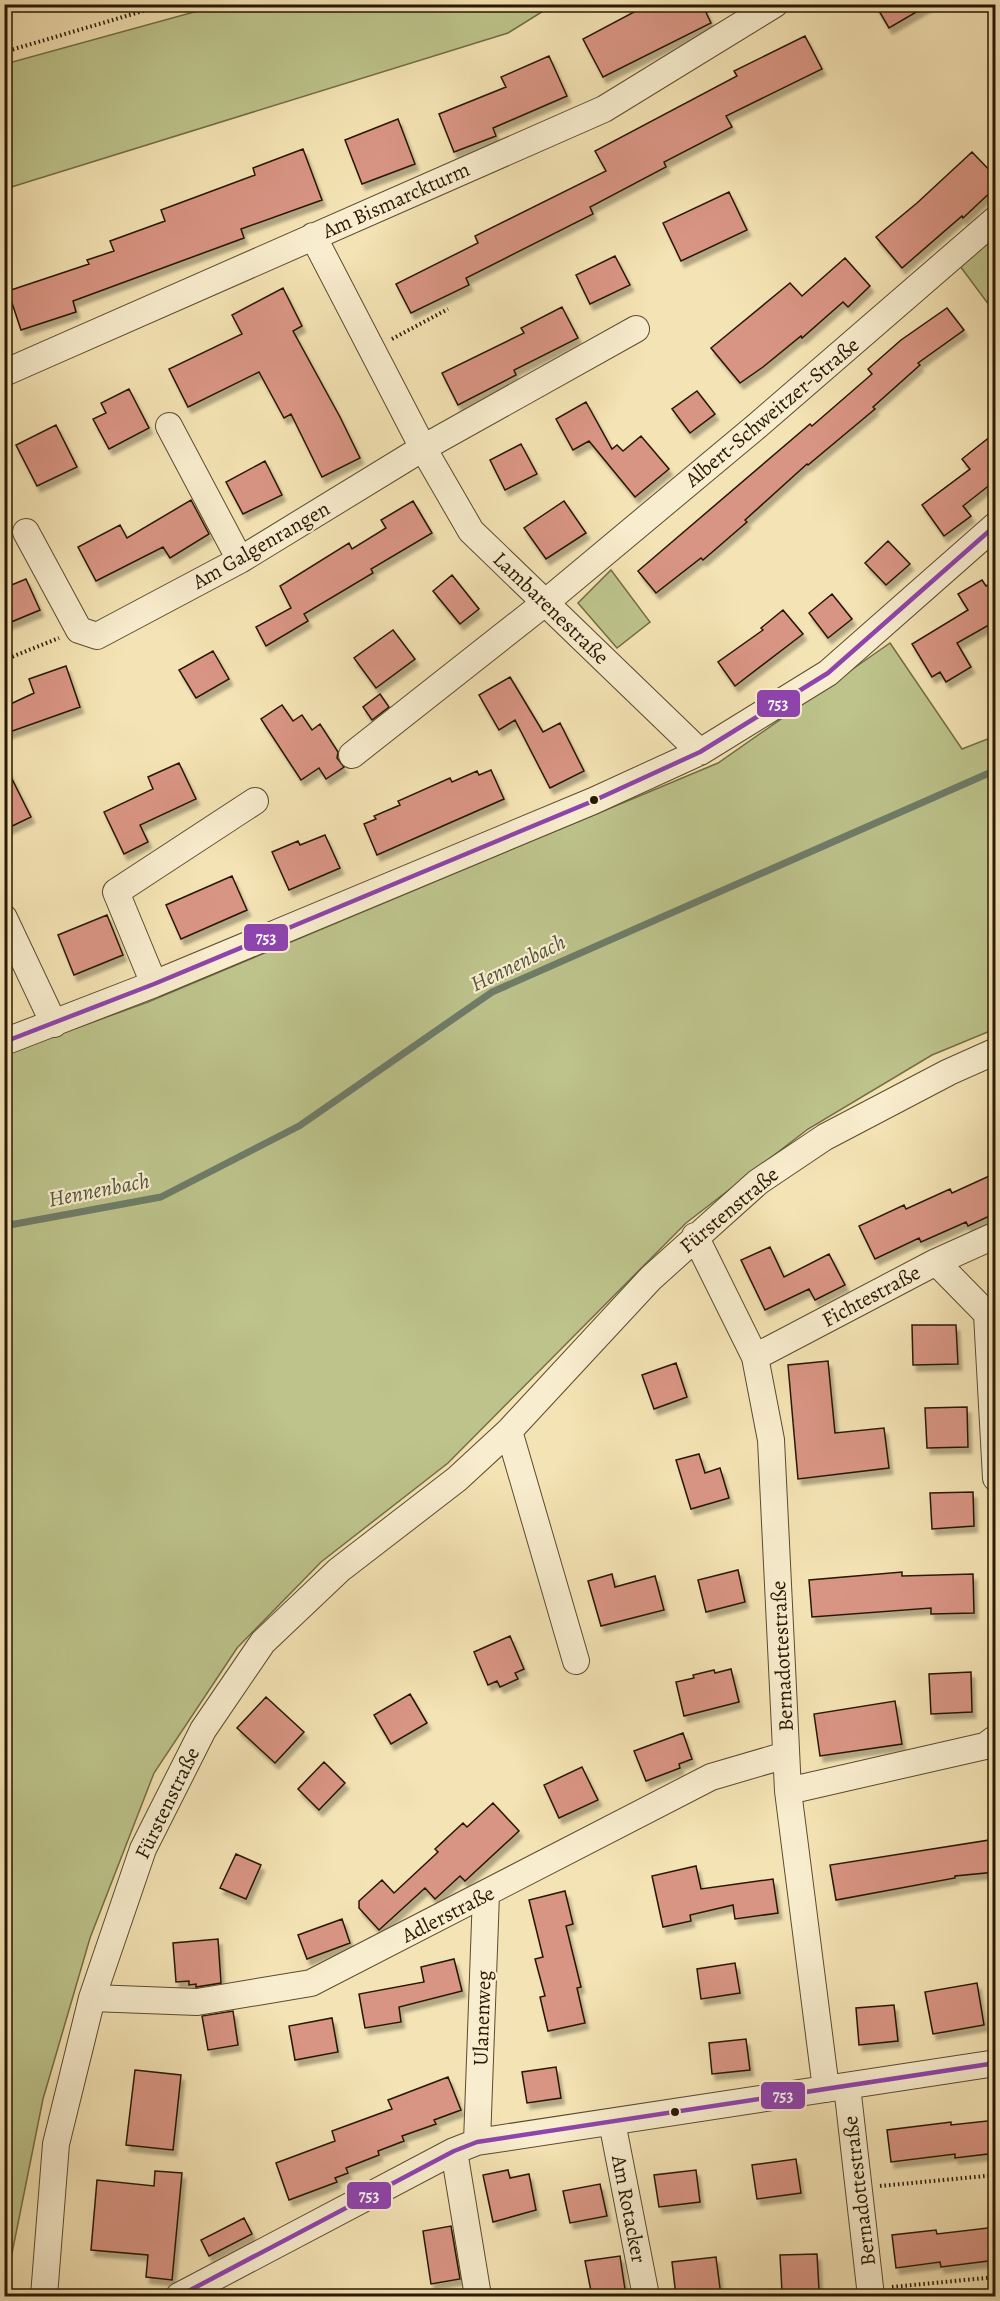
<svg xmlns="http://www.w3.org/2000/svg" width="1000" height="2301" font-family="Alegreya,serif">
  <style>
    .green { fill: #bdc38b; stroke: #726e46; stroke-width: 1.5 }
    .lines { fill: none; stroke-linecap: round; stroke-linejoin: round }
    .stream { stroke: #6e7c68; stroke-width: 7 }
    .building { fill: #d99584; stroke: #281801; stroke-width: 1.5; filter: url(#shadow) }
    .minor-casing { stroke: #5b4b2e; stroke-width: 28 }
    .path { stroke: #281801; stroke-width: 4; stroke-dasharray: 1.5 3; stroke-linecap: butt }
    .minor { stroke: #f8edce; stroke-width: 26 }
    .bus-1-casing { stroke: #f8edce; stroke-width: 9 }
    .bus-1 { stroke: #8e44ad; stroke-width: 4.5 }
    .bus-dot { fill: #281801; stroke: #f8edce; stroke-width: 2 }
    .labels { text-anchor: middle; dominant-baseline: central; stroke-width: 4.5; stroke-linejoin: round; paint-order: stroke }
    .street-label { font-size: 21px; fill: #281801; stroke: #f8edce }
    .water-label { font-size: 22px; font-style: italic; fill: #51523d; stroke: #f8edce }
    .line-badge { stroke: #f8edce; stroke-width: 2 }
    .badge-label { font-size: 16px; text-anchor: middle; font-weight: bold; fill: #fff }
  </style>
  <defs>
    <filter id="shadow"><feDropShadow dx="3.5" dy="6" stdDeviation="1.5" flood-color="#0004"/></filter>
  </defs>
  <rect width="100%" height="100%" fill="#f4e3b4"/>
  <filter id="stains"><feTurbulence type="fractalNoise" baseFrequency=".00333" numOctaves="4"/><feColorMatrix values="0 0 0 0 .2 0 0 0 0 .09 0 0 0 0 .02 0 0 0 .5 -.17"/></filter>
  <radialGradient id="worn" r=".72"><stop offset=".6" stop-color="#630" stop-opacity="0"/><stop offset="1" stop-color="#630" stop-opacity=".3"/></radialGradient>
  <path class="green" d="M 223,4 L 553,4 L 553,5 L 508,33 L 5,189 L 5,64 Z
    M 995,236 L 995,313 L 960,266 Z
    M 611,570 L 650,622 L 617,648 L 578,603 Z
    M 890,643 L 962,749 L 995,736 L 995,1029 L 932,1055 L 808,1129 L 686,1223 L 448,1463 L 321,1562 L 237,1648 L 154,1773 L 90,1938 L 43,2099 L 5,2288 L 5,1054 L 148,1002 L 718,763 Z"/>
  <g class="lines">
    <path class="stream" d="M 4,1226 L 161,1197 L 299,1126 L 492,992 L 996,770"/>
  </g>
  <path class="building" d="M 649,4 L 702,4 L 711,23 L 603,77 L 583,39 Z
    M 875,4 L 930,4 L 889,28 Z
    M 805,36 L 822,69 L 726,116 L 732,127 L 664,162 L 666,167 L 590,207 L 593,214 L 466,278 L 469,285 L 411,313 L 396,284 L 478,243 L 475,236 L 606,171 L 595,151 L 737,76 L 734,71 Z
    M 549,56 L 567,96 L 493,128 L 496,136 L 454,152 L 439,114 L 506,87 L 501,77 Z
    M 398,119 L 415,164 L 362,184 L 345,140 Z
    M 303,149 L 322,200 L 241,229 L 244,238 L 73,301 L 76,312 L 21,330 L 8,291 L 89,264 L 87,260 L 114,251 L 110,241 L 165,221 L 161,210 L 255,175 L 253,168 Z
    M 972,152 L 996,177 L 996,187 L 963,218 L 962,216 L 902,268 L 876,237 L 917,203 Z
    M 729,192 L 747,230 L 681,261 L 663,223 Z
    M 615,256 L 630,285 L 590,304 L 576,275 Z
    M 845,258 L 870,286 L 848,307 L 843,302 L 802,338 L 801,336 L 763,367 L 740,383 L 711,348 L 790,283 L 802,296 Z
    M 283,288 L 302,326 L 293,331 L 340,417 L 360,458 L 322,477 L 291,414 L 284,418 L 259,372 L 188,407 L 169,369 L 242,334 L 232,315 Z
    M 562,307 L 578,338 L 514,370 L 516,375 L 458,405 L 442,373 L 524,333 L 521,328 Z
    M 947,308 L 964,330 L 918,363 L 920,365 L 873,407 L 875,409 L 808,465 L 807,464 L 745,520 L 747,522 L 703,560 L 701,558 L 656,593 L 638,571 L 810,424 L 812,426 L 872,374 L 868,369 L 901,340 Z
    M 129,389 L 149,428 L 109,449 L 93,419 L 106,413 L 101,403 Z
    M 697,391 L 715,414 L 690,433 L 672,409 Z
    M 586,402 L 612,449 L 617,445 L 623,451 L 641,436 L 669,469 L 635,497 L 589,441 L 573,450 L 556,419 Z
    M 56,425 L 77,467 L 37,486 L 16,445 Z
    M 996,432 L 996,480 L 963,506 L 971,516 L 944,536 L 922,505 L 970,469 L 962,459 Z
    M 521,444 L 537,474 L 505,490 L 490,460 Z
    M 265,461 L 282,495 L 243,514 L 226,482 Z
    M 191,500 L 209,534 L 170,558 L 163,547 L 96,581 L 78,547 L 120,525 L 127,538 Z
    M 413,501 L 432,533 L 371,569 L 373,573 L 304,614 L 308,621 L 266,646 L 256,627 L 291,608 L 280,586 L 349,543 L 352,549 L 386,528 L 381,520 Z
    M 564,501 L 586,533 L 546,559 L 524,528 Z
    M 888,541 L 910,564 L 886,585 L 865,563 Z
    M 452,575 L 479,609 L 460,624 L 433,591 Z
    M 26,579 L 40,610 L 4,625 L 4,588 Z
    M 982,580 L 986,586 L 996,581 L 996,621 L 957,643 L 971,667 L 946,682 L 940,672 L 932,677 L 912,644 L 968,610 L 958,594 Z
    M 832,594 L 852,619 L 828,638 L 809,613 Z
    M 783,610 L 803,634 L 735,686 L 718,662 L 763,630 L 761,628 Z
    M 393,630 L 415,659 L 376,688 L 354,658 Z
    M 213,651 L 229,679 L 196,698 L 179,670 Z
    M 66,666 L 80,707 L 4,734 L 4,707 L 34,693 L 29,679 Z
    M 510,677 L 543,732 L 560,723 L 584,771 L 550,788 L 515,720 L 499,730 L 479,695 Z
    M 380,694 L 389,707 L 372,720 L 363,707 Z
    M 282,705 L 293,721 L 302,715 L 312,730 L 320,724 L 338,752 L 337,758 L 344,767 L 326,779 L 319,768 L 301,780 L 261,719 Z
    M 4,763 L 31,817 L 4,830 Z
    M 179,763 L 196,799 L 140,825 L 148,842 L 124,854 L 104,812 L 153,789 L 148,777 Z
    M 491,770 L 504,799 L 377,855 L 364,824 L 376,819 L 374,816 L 400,805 L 398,801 L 450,778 L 452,782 L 477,771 L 479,775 Z
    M 325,835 L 340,868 L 289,890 L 272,852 L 298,841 L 300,845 Z
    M 232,876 L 247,910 L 181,939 L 166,905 Z
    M 107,915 L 123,955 L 74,975 L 58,935 Z
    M 996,1173 L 996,1213 L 968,1226 L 966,1222 L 921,1242 L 919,1238 L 875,1259 L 859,1226 L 904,1205 L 906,1209 L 950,1189 L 952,1193 Z
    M 770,1247 L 784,1277 L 829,1254 L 845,1285 L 815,1300 L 809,1289 L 765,1310 L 741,1260 Z
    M 912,1325 L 956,1325 L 958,1364 L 913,1365 Z
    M 828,1361 L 835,1433 L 884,1428 L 889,1468 L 798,1479 L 788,1365 Z
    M 676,1363 L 687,1397 L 654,1409 L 642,1375 Z
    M 967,1407 L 968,1447 L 927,1448 L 925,1408 Z
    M 699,1454 L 705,1473 L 720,1468 L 729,1498 L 691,1509 L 676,1460 Z
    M 973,1492 L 974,1526 L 932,1529 L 930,1493 Z
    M 738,1570 L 745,1602 L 706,1612 L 698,1580 Z
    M 902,1572 L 902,1576 L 973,1574 L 974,1613 L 931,1614 L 931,1608 L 812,1617 L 809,1580 Z
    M 612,1574 L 615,1587 L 655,1576 L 664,1610 L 601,1626 L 588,1581 Z
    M 510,1636 L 524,1669 L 515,1673 L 518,1679 L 500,1687 L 497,1681 L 488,1685 L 474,1652 Z
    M 731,1669 L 739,1702 L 684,1716 L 676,1682 L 694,1678 L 693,1675 L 714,1670 L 715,1673 Z
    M 971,1672 L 972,1712 L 931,1714 L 929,1674 Z
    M 410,1694 L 427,1723 L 391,1744 L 374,1715 Z
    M 266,1697 L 304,1732 L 275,1763 L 237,1728 Z
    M 895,1701 L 902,1744 L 820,1756 L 814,1714 Z
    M 683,1733 L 692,1759 L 679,1764 L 680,1768 L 646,1781 L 634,1751 Z
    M 324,1762 L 345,1783 L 319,1810 L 298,1789 Z
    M 582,1767 L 598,1800 L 559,1818 L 544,1785 Z
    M 493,1803 L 519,1831 L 465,1881 L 460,1876 L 435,1899 L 425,1888 L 379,1930 L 359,1908 L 359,1901 L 382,1880 L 394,1893 L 438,1852 L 435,1849 L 463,1823 L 467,1827 Z
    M 996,1839 L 996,1872 L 955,1876 L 955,1878 L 836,1900 L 830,1865 Z
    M 236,1854 L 261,1865 L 246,1899 L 220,1888 Z
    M 696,1866 L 701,1889 L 773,1879 L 778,1913 L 735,1919 L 733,1905 L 690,1915 L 691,1921 L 663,1927 L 652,1876 Z
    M 565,1891 L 573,1924 L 566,1926 L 581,1987 L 577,1988 L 585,2023 L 548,2031 L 540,1997 L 545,1996 L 535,1959 L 543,1957 L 529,1900 Z
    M 342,1919 L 350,1943 L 307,1959 L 298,1935 Z
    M 218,1939 L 221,1983 L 196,1987 L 196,1984 L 189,1985 L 189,1981 L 176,1982 L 173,1943 Z
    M 454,1959 L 462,1991 L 399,2007 L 401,2022 L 365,2028 L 359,1994 L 424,1982 L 421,1967 Z
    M 735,1963 L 740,1993 L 701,1999 L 697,1969 Z
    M 977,1983 L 984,2025 L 933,2034 L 925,1992 Z
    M 894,2005 L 898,2041 L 859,2045 L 856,2008 Z
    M 233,2011 L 238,2045 L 208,2050 L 202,2016 Z
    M 332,2018 L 338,2052 L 295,2060 L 289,2026 Z
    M 746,2039 L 750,2070 L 712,2074 L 709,2043 Z
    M 556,2067 L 561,2098 L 527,2103 L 522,2072 Z
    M 135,2070 L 181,2075 L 173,2150 L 126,2145 Z
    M 448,2077 L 461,2110 L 434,2120 L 436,2124 L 402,2136 L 404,2141 L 378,2151 L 379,2155 L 346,2168 L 348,2173 L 335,2178 L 337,2182 L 289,2200 L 276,2163 L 335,2141 L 332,2131 L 392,2109 L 388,2100 Z
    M 996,2120 L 996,2153 L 955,2158 L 955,2154 L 891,2162 L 887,2130 L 951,2122 L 951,2125 Z
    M 796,2159 L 801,2193 L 757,2199 L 752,2165 Z
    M 508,2170 L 510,2178 L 529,2174 L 536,2210 L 493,2222 L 483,2175 Z
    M 696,2170 L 700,2202 L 659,2207 L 654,2175 Z
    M 155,2171 L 182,2173 L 172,2280 L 146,2277 L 148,2255 L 91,2250 L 97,2180 L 154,2186 Z
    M 600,2184 L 607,2216 L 570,2223 L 563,2191 Z
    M 244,2218 L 252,2234 L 209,2256 L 201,2240 Z
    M 451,2226 L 460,2279 L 431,2284 L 423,2231 Z
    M 996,2227 L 996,2260 L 941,2267 L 940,2262 L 896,2268 L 892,2235 L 936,2230 L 937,2234 Z
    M 817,2254 L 819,2290 L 782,2292 L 780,2255 Z
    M 620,2256 L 626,2296 L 592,2296 L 585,2261 Z
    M 716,2257 L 721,2296 L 676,2296 L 672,2262 Z"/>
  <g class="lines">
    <defs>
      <path id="minor" d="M 313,236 L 423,448 L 471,531 L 700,752
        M 4,373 L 604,109 L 775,4
        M 169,426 L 240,560
        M 26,532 L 79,630 L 97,636 L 240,560 L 423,448 L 636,329
        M 352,755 L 546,602 L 758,425 L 996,219
        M 4,918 L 54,1024
        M 154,984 L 116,892 L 255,801
        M 4,1042 L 154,984 L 593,801 L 700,752 L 828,673 L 996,525
        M 695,1236 L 755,1357 L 771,1440 L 788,1791 L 826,2089
        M 936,1262 L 996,1235
        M 755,1357 L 936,1262 L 987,1314 L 996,1478
        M 509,1431 L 576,1661
        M 788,1791 L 985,1746 L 996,1738
        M 92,1998 L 197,2002 L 311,1983 L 711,1777 L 786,1755
        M 847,2086 L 871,2296
        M 612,2122 L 646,2296
        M 477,2142 L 486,1894
        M 454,2151 L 478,2296
        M 44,2296 L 56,2144 L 92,1998 L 143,1849 L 203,1730 L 263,1642 L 339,1570 L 457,1479 L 509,1431 L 651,1278 L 758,1182 L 825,1137 L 949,1072 L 996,1051
        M 179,2296 L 454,2151 L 477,2142 L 996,2063"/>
    </defs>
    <use href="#minor" class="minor-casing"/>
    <path class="path" d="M 4,52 L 167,4
      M 392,339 L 448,309
      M 4,660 L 59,638
      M 880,2186 L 996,2175
      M 892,2287 L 996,2277"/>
    <use href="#minor" class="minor"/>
    <defs>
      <path id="bus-1" d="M 4,1042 L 154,984 L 593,801 L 700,752 L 828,673 L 996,525
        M 179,2296 L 454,2151 L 477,2142 L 996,2063"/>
    </defs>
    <use href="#bus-1" class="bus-1-casing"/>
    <use href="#bus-1" class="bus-1"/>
  </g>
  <g class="bus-dot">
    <circle cx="594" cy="800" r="5"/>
    <circle cx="675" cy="2112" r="5"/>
  </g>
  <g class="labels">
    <g class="street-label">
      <text transform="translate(396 200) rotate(-24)">Am Bismarckturm</text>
      <text transform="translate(772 412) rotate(-40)">Albert-Schweitzer-Straße</text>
      <text transform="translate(261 545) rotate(-30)">Am Galgenrangen</text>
      <text transform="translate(551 608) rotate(44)">Lambarenestraße</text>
      <text transform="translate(729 1210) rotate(-40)">Fürstenstraße</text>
      <text transform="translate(871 1296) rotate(-28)">Fichtestraße</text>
      <text transform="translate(782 1656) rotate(-93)">Bernadottestraße</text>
      <text transform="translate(167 1803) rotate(-64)">Fürstenstraße</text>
      <text transform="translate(448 1914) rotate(-27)">Adlerstraße</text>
      <text transform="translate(482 2018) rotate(-88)">Ulanenweg</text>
      <text transform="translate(859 2191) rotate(-97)">Bernadottestraße</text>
      <text transform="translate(629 2209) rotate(79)">Am Rotacker</text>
    </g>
    <g class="water-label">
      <text transform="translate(518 963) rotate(-26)">Hennenbach</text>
      <text transform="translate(99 1190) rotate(-11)">Hennenbach</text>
    </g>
  </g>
  <g class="line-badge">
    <rect x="756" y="689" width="45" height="29" rx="6" fill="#8e44ad"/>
    <rect x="243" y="923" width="46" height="29" rx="6" fill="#8e44ad"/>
    <rect x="760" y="2081" width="46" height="29" rx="6" fill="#8e44ad"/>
    <rect x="346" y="2181" width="46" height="29" rx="6" fill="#8e44ad"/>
  </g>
  <g class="badge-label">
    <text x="778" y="709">753</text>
    <text x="266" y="943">753</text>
    <text x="783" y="2101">753</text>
    <text x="369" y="2201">753</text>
  </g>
  <rect width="1000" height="2301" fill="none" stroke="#f4e3b4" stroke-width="24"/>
  <rect x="6" y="6" width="988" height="2289" fill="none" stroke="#281801" stroke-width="3"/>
  <rect x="12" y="12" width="976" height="2277" fill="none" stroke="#281801" stroke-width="1.5"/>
  <rect width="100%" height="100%" filter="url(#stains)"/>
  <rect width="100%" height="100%" fill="url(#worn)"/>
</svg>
